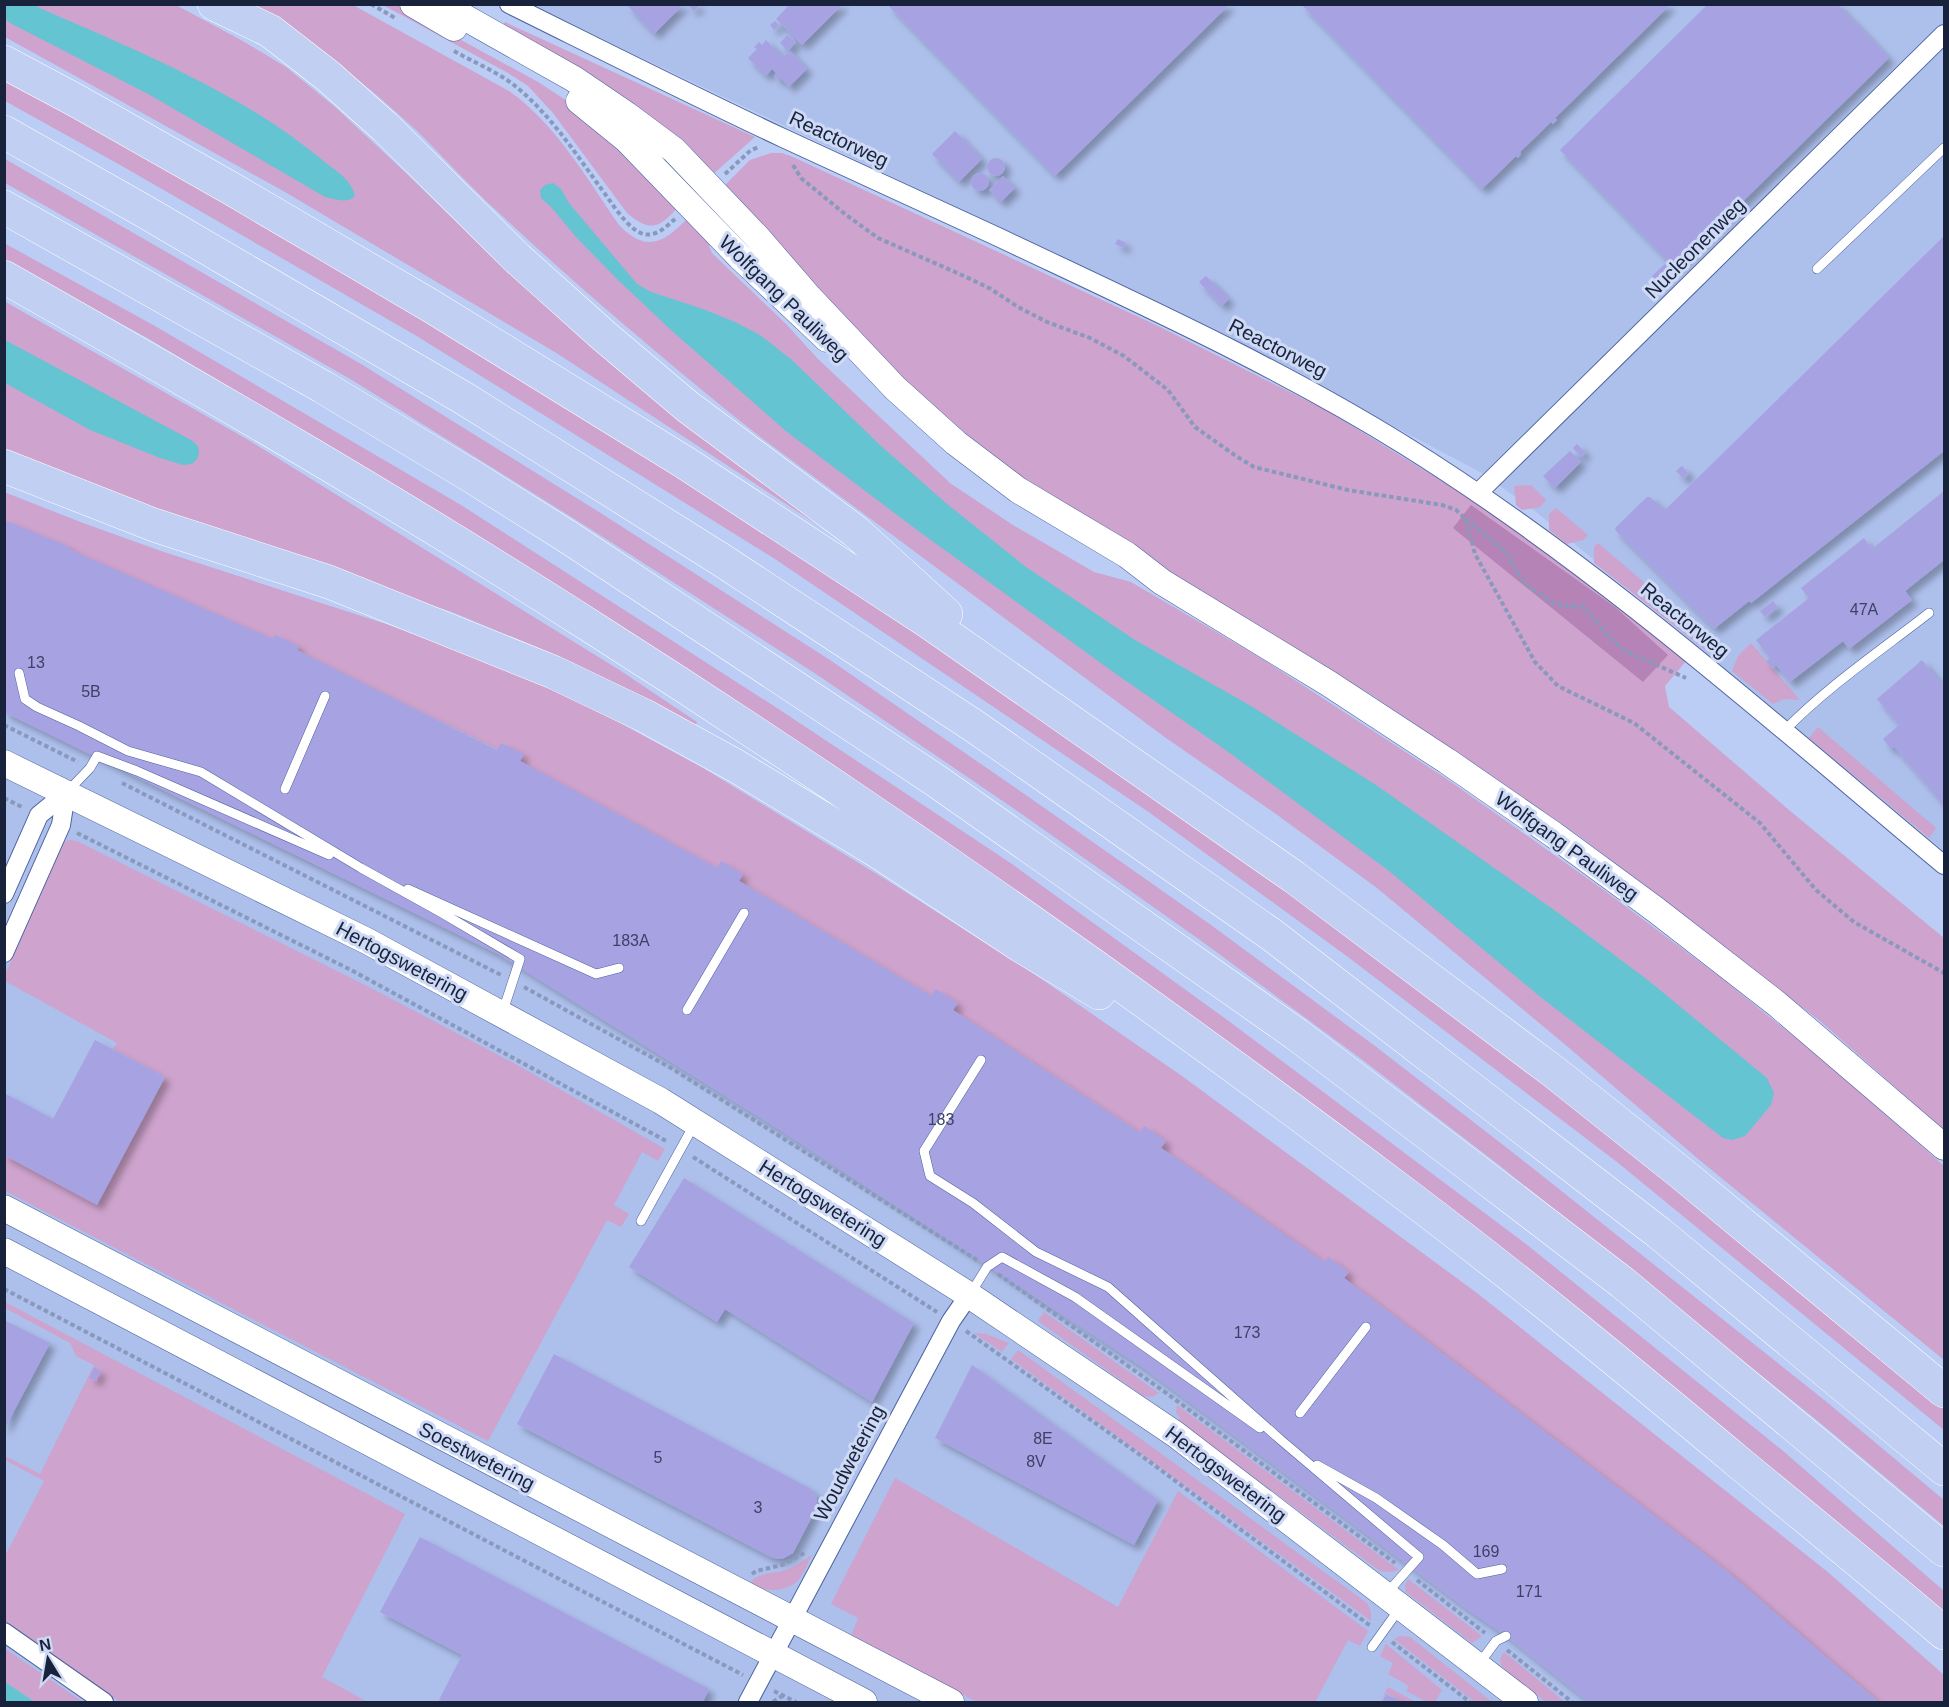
<svg xmlns="http://www.w3.org/2000/svg" width="1949" height="1707" font-family="Helvetica,sans-serif">
  <style>
    .built { fill: #adbfeb }
    .green { fill: #cea3cd }
    .forest { fill: #b583b5 }
    .water { fill: #65c4d1 }
    .building { fill: #a7a2e2; filter: url(#shadow) }
    .lines { fill: none; stroke-linecap: round; stroke-linejoin: round }
    .lane-casing { stroke: #4c639f; stroke-width: 10 }
    .street-casing { stroke: #4c639f; stroke-width: 20 }
    .secondary-casing { stroke: #4c639f; stroke-width: 27 }
    .highway-casing { stroke: #fff; stroke-width: 34 }
    .path { stroke: #8999bc; stroke-width: 4; stroke-dasharray: 4.5 3; stroke-linecap: butt }
    .lane { stroke: #fff; stroke-width: 9 }
    .street { stroke: #fff; stroke-width: 18 }
    .secondary { stroke: #fff; stroke-width: 26 }
    .highway { stroke: #c1d0f2; stroke-width: 33 }
    .labels { text-anchor: middle; dominant-baseline: central; stroke-width: 6; stroke-linejoin: round; paint-order: stroke }
    .number-label { font-size: 16px; fill: #3c4265 }
    .street-label { font-size: 20px; fill: #18223b; stroke: #cedaf5 }
  </style>
  <defs>
    <filter id="shadow"><feDropShadow dx="5.5" dy="5.5" stdDeviation="3" flood-color="#0004"/></filter>
  </defs>
  <rect width="100%" height="100%" fill="#bbcdf5"/>
  <path class="built" d="M 530,5 L 1944,5 L 1944,851 L 1535,511 L 1482,473 L 1175,311 Z
    M 4,496 L 911,936 L 1944,1702 L 5,1702 Z"/>
  <path class="green" d="M 174,4 L 241,40 L 286,67 L 334,106 L 406,173 L 517,281 L 668,408 L 821,527 L 558,354 L 285,192 L 5,37 L 5,5 Z
    M 256,5 L 353,5 L 509,91 C 555,123 588,180 619,225 C 648,255 665,241 689,217 L 713,241 L 709,246 L 712,253 L 786,324 L 818,359 L 950,483 L 1013,525 L 1094,572 L 1131,582 L 1264,660 L 1444,777 L 1601,888 L 1720,977 L 1833,1068 L 1944,1166 L 1944,1360 L 1697,1158 L 1568,1047 L 1377,888 L 1276,814 L 1166,738 L 759,436 C 669,364 581,290 497,211 C 469,186 444,157 417,131 C 367,84 312,43 256,5 Z
    M 383,5 L 397,5 L 538,82 L 575,106 L 680,205 C 660,227 652,234 627,213 L 553,113 L 528,86 L 508,73 Z
    M 505,22 L 755,137 L 711,176 L 501,28 Z
    M 4,77 L 425,318 L 786,545 L 1161,798 L 1628,1146 L 1944,1403 L 1944,1430 L 1617,1162 L 1348,957 L 1150,813 L 775,559 L 415,335 L 122,166 L 5,101 Z
    M 771,153 L 782,153 L 793,157 L 1156,325 L 1326,410 L 1455,489 L 1552,552 L 1686,661 L 1665,686 L 1669,707 L 1789,810 L 1944,938 L 1944,1130 L 1820,1021 L 1578,835 L 1370,694 L 1047,502 L 922,404 L 721,189 L 750,160 Z
    M 5,159 L 361,364 L 599,512 L 830,660 L 1023,793 L 1211,925 L 1375,1046 L 1511,1151 L 1828,1403 L 1944,1500 L 1944,1526 L 1813,1417 L 1499,1165 L 1364,1061 L 1200,940 L 1013,808 L 819,676 L 589,528 L 352,380 L 5,183 Z
    M 4,243 L 155,326 L 461,505 L 777,708 L 1012,864 L 1230,1022 L 1526,1244 L 1782,1450 L 1944,1591 L 1944,1616 L 1768,1466 L 449,519 L 149,339 L 5,260 Z
    M 4,301 L 245,438 L 621,671 L 697,722 L 695,728 L 572,662 L 452,612 L 221,535 L 5,454 Z
    M 1531,485 L 1546,500 L 1540,507 L 1522,510 L 1516,505 L 1514,486 Z
    M 4,492 L 83,523 L 161,551 L 386,624 L 508,669 L 596,710 L 703,768 L 885,879 L 1037,976 L 1182,1076 L 1477,1293 L 1829,1573 L 1944,1675 L 1944,1702 L 1879,1702 L 1773,1613 L 1632,1499 L 1373,1300 L 1145,1136 L 931,996 L 717,868 L 497,749 L 352,678 L 5,528 Z
    M 1556,508 L 1588,535 L 1583,540 L 1567,544 L 1549,530 L 1549,514 Z
    M 1598,543 L 1722,649 L 1711,654 L 1594,563 L 1594,547 Z
    M 1751,643 L 1800,700 L 1784,699 L 1773,704 L 1732,671 L 1738,656 Z
    M 1818,727 L 1936,828 L 1929,838 L 1809,738 Z
    M 70,840 L 77,841 L 367,986 L 519,1066 L 665,1149 L 658,1161 L 642,1152 L 614,1205 L 629,1214 L 621,1227 L 607,1220 L 488,1441 L 5,1191 L 4,1155 L 97,1204 L 165,1077 L 113,1049 L 117,1043 L 5,981 L 5,975 L 63,842 Z
    M 5,1302 L 405,1514 L 322,1677 L 368,1702 L 120,1702 L 5,1622 L 4,1558 L 44,1481 L 5,1460 L 5,1456 L 40,1474 L 94,1365 L 76,1356 L 70,1343 L 5,1308 Z
    M 1044,1312 L 1159,1393 L 1152,1397 L 1143,1396 L 1038,1321 Z
    M 974,1333 L 986,1334 L 1009,1343 L 1002,1352 Z
    M 1018,1350 L 1367,1603 L 1371,1611 L 1371,1621 L 1011,1359 Z
    M 1177,1405 L 1399,1570 L 1391,1572 L 1380,1571 L 1178,1421 L 1180,1418 L 1176,1412 Z
    M 895,1478 L 1118,1607 L 1178,1491 L 1368,1631 L 1360,1646 L 1348,1640 L 1315,1702 L 977,1702 L 851,1636 L 858,1618 L 831,1604 Z
    M 812,1555 C 808,1562 805,1572 800,1578 C 788,1593 765,1593 750,1583 C 758,1572 774,1574 786,1570 C 795,1566 804,1560 812,1555 Z
    M 1408,1579 L 1482,1636 L 1472,1643 L 1406,1592 L 1405,1585 Z
    M 1400,1636 L 1410,1637 L 1492,1702 L 1475,1702 L 1394,1639 Z
    M 1386,1644 L 1442,1690 L 1435,1702 L 1427,1702 L 1406,1691 L 1409,1686 L 1388,1674 L 1393,1663 L 1380,1656 Z
    M 4,1648 L 83,1702 L 35,1702 L 5,1682 Z
    M 1504,1652 L 1565,1702 L 1546,1702 L 1502,1667 L 1500,1659 Z
    M 1388,1687 L 1416,1702 L 1403,1702 L 1386,1693 L 1380,1702 Z"/>
  <path class="forest" d="M 1471,505 L 1615,607 L 1668,655 L 1643,682 L 1453,528 Z"/>
  <path class="water" d="M 4,5 L 33,5 C 135,50 240,91 326,163 C 338,172 352,181 355,196 C 347,204 336,199 325,197 L 150,95 L 10,23 L 5,19 Z
    M 553,183 L 561,189 L 569,203 L 637,284 L 651,292 L 703,309 L 735,322 L 760,335 L 792,360 L 880,445 L 947,504 L 1026,567 L 1135,640 L 1251,706 L 1376,785 L 1557,912 L 1649,981 L 1767,1078 L 1774,1093 L 1771,1105 L 1745,1136 L 1732,1140 L 1723,1138 L 1538,995 L 1389,871 L 1227,751 L 1116,674 L 917,530 L 787,432 L 672,331 L 618,280 L 576,237 L 552,208 L 541,198 L 540,190 L 545,185 Z
    M 5,340 L 191,440 L 198,446 L 199,453 L 197,459 L 192,464 L 183,465 L 160,458 L 90,430 L 5,383 Z
    M 5,1682 L 35,1702 L 5,1702 Z"/>
  <path class="building" d="M 626,4 L 684,4 L 654,34 Z
    M 687,4 L 700,4 L 694,11 Z
    M 790,4 L 843,4 L 802,45 L 776,19 Z
    M 887,4 L 1230,4 L 1055,176 Z
    M 1301,4 L 1671,4 L 1555,118 L 1557,120 L 1553,124 L 1551,122 L 1520,152 L 1521,154 L 1518,158 L 1516,156 L 1482,189 Z
    M 1708,4 L 1837,4 L 1889,58 L 1675,268 L 1560,150 Z
    M 775,21 L 779,25 L 774,30 L 770,25 Z
    M 787,35 L 796,42 L 788,51 L 780,43 Z
    M 766,40 L 783,57 L 790,51 L 807,69 L 789,87 L 781,78 L 778,81 L 774,76 L 776,73 L 772,69 L 766,76 L 748,58 L 757,49 L 754,47 L 759,42 L 762,45 Z
    M 955,131 L 982,159 L 959,182 L 932,154 Z
    M987 167a9 9 0 1 1 18 0a9 9 0 1 1-18 0Z
    M971 182a9 9 0 1 1 18 0a9 9 0 1 1-18 0Z
    M 1003,176 L 1015,188 L 1001,202 L 989,190 Z
    M 1944,236 L 1944,451 L 1751,603 L 1749,601 L 1714,629 L 1616,531 L 1615,528 L 1647,497 L 1650,497 L 1662,508 L 1666,509 Z
    M 1118,239 L 1126,243 L 1124,248 L 1115,244 Z
    M 1665,264 L 1671,271 L 1659,283 L 1652,276 Z
    M 1206,276 L 1229,299 L 1222,306 L 1199,282 Z
    M 1577,444 L 1586,453 L 1581,457 L 1573,448 Z
    M 1570,451 L 1581,462 L 1555,488 L 1543,476 Z
    M 1682,466 L 1689,474 L 1684,479 L 1676,471 Z
    M 1944,491 L 1944,560 L 1905,591 L 1912,600 L 1849,649 L 1843,641 L 1790,682 L 1776,665 L 1772,668 L 1766,661 L 1770,658 L 1756,640 L 1809,598 L 1801,588 L 1864,538 L 1872,549 Z
    M 4,520 L 70,547 L 69,549 L 273,639 L 275,635 L 299,646 L 297,650 L 497,750 L 501,743 L 524,754 L 520,761 L 717,868 L 721,861 L 743,874 L 739,881 L 931,996 L 936,989 L 958,1003 L 953,1010 L 1140,1133 L 1144,1126 L 1166,1141 L 1161,1148 L 1324,1262 L 1328,1257 L 1349,1272 L 1344,1278 L 1727,1571 L 1878,1702 L 1589,1702 L 1506,1636 L 1464,1607 L 1145,1369 L 783,1132 L 498,954 L 4,712 Z
    M 1773,601 L 1778,607 L 1765,617 L 1760,611 Z
    M 1922,660 L 1944,687 L 1944,805 L 1894,747 L 1891,749 L 1883,739 L 1899,725 L 1877,699 Z
    M 95,1040 L 165,1077 L 97,1205 L 4,1155 L 4,1093 L 53,1119 Z
    M 684,1178 L 914,1323 L 872,1402 L 725,1309 L 717,1322 L 629,1267 Z
    M 4,1320 L 50,1343 L 4,1430 Z
    M 554,1354 L 811,1489 L 817,1497 L 817,1507 L 793,1553 L 784,1558 L 778,1559 L 771,1557 L 517,1424 Z
    M 972,1365 L 1158,1500 L 1134,1545 L 935,1438 Z
    M 94,1367 L 101,1371 L 96,1381 L 89,1378 Z
    M 420,1537 L 709,1689 L 703,1702 L 444,1702 L 439,1700 L 462,1655 L 380,1612 Z
    M 1386,1694 L 1392,1697 L 1404,1702 L 1382,1702 Z"/>
  <g class="lines">
    <defs>
      <path id="lane" d="M 1817,269 L 1944,148
        M 19,673 L 25,699 L 37,707 L 79,726 L 128,751 L 201,772 L 361,868 L 442,913 L 520,959 L 502,1014
        M 1784,731 C 1827,687 1880,651 1929,613
        M 285,789 L 325,696
        M 68,791 L 90,768 L 97,756 L 137,771 L 329,855
        M 408,889 L 596,974 L 619,968
        M 687,1010 L 744,913
        M 981,1060 L 924,1151 L 930,1176 L 973,1203 L 1036,1252 L 1108,1287 L 1282,1441 L 1419,1557 L 1386,1594
        M 641,1221 L 695,1123
        M 971,1293 L 987,1267 L 1002,1257 L 1075,1297 L 1260,1428
        M 1300,1413 L 1366,1327
        M 1317,1465 L 1376,1498 L 1443,1545 L 1477,1574 L 1502,1569
        M 1372,1647 L 1400,1608
        M 1479,1664 L 1496,1641 L 1506,1636"/>
      <path id="street" d="M 509,4 C 600,49 691,95 783,138 C 854,171 926,204 998,237 C 1135,302 1275,365 1404,445 C 1598,566 1769,719 1944,865
        M 1478,493 L 1944,34
        M 4,894 L 39,815 L 66,793
        M 4,953 L 61,825 L 66,793
        M 4,1632 L 104,1702
        M 748,1702 L 951,1321 L 969,1295"/>
      <path id="secondary" d="M 413,4 L 454,28
        M 441,4 L 574,79 L 627,115 L 674,150 L 758,238 L 809,297 L 895,388 L 956,443 L 1018,490 L 1127,555 L 1162,582 L 1328,683 L 1447,761 L 1554,835 L 1656,910 L 1777,1004 L 1944,1147
        M 579,101 L 627,140 L 740,257 L 827,339
        M 4,763 L 367,941 L 661,1101 L 969,1295 L 1175,1434 L 1525,1702
        M 4,1208 L 951,1702
        M 4,1251 L 864,1702"/>
      <path id="highway" d="M 214,4 L 270,31 L 328,76 L 385,127 L 518,259 L 604,336 L 688,407 L 856,532 L 946,614
        M 4,62 L 77,101 L 232,189 L 431,306 L 684,462 L 930,623 L 1294,877 L 1554,1072 L 1681,1173 L 1944,1391
        M 4,132 L 142,210 L 465,399 L 720,559 L 974,726 L 1272,935 L 1659,1233 L 1944,1469
        M 4,207 L 323,387 L 471,476 L 568,537 L 935,780 L 1296,1034 L 1474,1169 L 1623,1283 L 1944,1550
        M 4,277 C 205,391 404,506 598,631 C 876,808 1146,998 1409,1197 C 1523,1283 1633,1374 1743,1466 C 1810,1521 1878,1577 1944,1633
        M 4,466 L 154,525 L 329,582 L 553,672 L 643,715 L 736,766 L 880,853 L 1021,946 L 1099,993"/>
    </defs>
    <use href="#lane" class="lane-casing"/>
    <use href="#street" class="street-casing"/>
    <use href="#secondary" class="secondary-casing"/>
    <use href="#highway" class="highway-casing"/>
    <path class="path" d="M 371,4 L 395,18
      M 454,51 C 473,62 496,71 514,85 C 549,113 574,151 600,187 C 610,200 627,229 643,234 C 656,237 666,227 675,219
      M 793,165 L 801,178 L 845,214 L 878,238 L 964,276 L 991,289 L 1018,307 L 1047,322 L 1090,338 L 1124,356 L 1168,390 L 1195,427 L 1236,456 L 1254,467 L 1348,490 L 1442,505 L 1456,510 L 1466,519 L 1475,554 L 1535,662 L 1558,686 L 1634,723 L 1760,823 L 1816,890 L 1854,922 L 1944,973
      M 725,174 L 751,150 L 759,147
      M 1466,519 L 1506,552 L 1519,575 L 1529,587 L 1557,605 L 1584,607 L 1610,638 L 1625,651 L 1686,678
      M 4,725 L 78,762
      M 122,783 L 501,975
      M 4,798 L 24,808
      M 77,833 L 351,970 L 668,1142
      M 524,987 L 671,1068 L 977,1260
      M 693,1157 L 937,1312
      M 998,1274 L 1169,1395 L 1395,1563
      M 4,1289 L 743,1675
      M 966,1331 L 1150,1462 L 1372,1627
      M 752,1574 L 756,1571 L 782,1565 L 806,1552
      M 1417,1580 L 1485,1633
      M 1392,1642 L 1470,1702
      M 1507,1650 L 1572,1702
      M 774,1691 L 796,1702
      M 773,1702 L 782,1696"/>
    <use href="#lane" class="lane"/>
    <use href="#street" class="street"/>
    <use href="#secondary" class="secondary"/>
    <use href="#highway" class="highway"/>
  </g>
  <g class="labels">
    <g class="number-label">
      <text x="1864" y="609">47A</text>
      <text x="36" y="662">13</text>
      <text x="91" y="691">5B</text>
      <text x="631" y="940">183A</text>
      <text x="941" y="1119">183</text>
      <text x="1247" y="1332">173</text>
      <text x="1043" y="1438">8E</text>
      <text x="658" y="1457">5</text>
      <text x="1036" y="1461">8V</text>
      <text x="758" y="1507">3</text>
      <text x="1486" y="1551">169</text>
      <text x="1529" y="1591">171</text>
    </g>
    <g class="street-label">
      <text transform="translate(839 139) rotate(25)">Reactorweg</text>
      <text transform="translate(1695 248) rotate(-45)">Nucleonenweg</text>
      <text transform="translate(784 298) rotate(44)">Wolfgang Pauliweg</text>
      <text transform="translate(1278 348) rotate(27)">Reactorweg</text>
      <text transform="translate(1685 620) rotate(39)">Reactorweg</text>
      <text transform="translate(1567 846) rotate(36)">Wolfgang Pauliweg</text>
      <text transform="translate(402 961) rotate(28)">Hertogswetering</text>
      <text transform="translate(823 1203) rotate(32)">Hertogswetering</text>
      <text transform="translate(477 1456) rotate(27)">Soestwetering</text>
      <text transform="translate(849 1463) rotate(-62)">Woudwetering</text>
      <text transform="translate(1226 1474) rotate(37)">Hertogswetering</text>
    </g>
  </g>
  <rect width="1949" height="1707" fill="none" stroke="#18223b" stroke-width="12"/>
  <g transform="translate(48 1659) rotate(349)" stroke="#cedaf5" stroke-width="4.5" paint-order="stroke">
  <path d="M0-4.5L10 22L0 15L-10 22Z" fill="#18223b"/>
  <text y="-9" font-size="16" font-weight="bold" text-anchor="middle" fill="#18223b">N</text>
  </g>
</svg>
